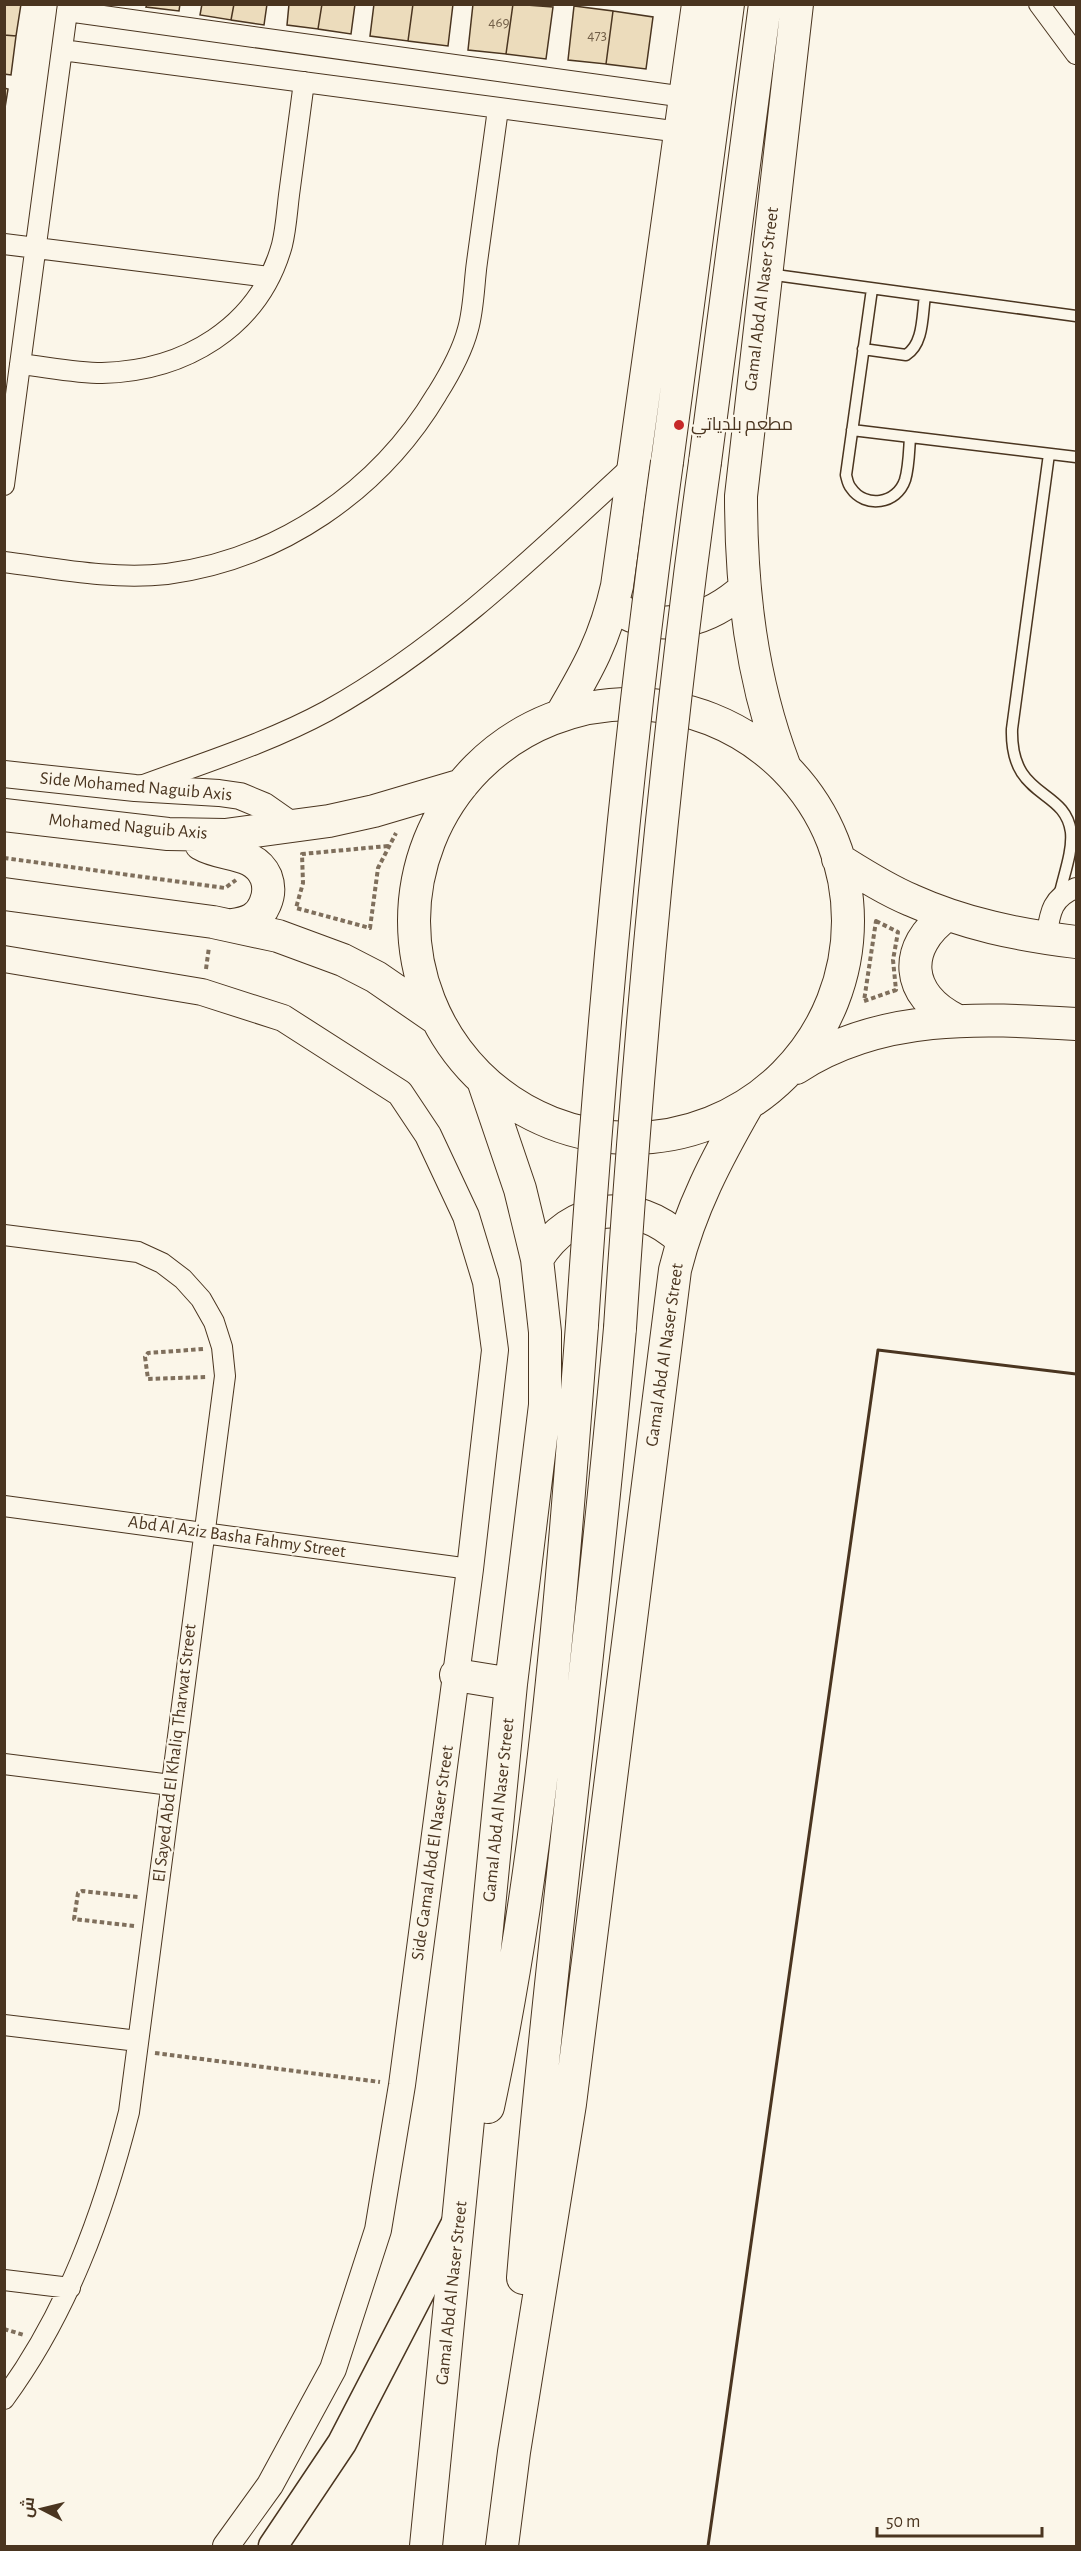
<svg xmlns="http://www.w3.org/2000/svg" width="1081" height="2551" font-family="'Alegreya Sans',Cairo,sans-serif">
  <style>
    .building { fill: #ecdcbc; stroke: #4a3520; stroke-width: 1.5 }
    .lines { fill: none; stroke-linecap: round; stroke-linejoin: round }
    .service-casing { stroke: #4a3520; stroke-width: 13 }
    .minor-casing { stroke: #4a3520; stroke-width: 22 }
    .tertiary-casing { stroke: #4a3520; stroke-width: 28 }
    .secondary-casing { stroke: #4a3520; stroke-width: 31 }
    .primary-casing { stroke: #4a3520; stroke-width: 34 }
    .path { stroke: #7f6f5c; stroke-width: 4; stroke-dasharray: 4.5 3; stroke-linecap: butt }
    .service { stroke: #fbf6e9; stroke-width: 10 }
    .minor { stroke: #fbf6e9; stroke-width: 20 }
    .tertiary { stroke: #fbf6e9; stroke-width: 26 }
    .secondary { stroke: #fbf6e9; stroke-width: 28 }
    .primary { stroke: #fbf6e9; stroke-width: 32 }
    .primary-bridge-casing { stroke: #4a3520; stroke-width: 34; stroke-linecap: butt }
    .primary-bridge { stroke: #fbf6e9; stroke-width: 32 }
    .wall { stroke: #4a3520; stroke-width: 3 }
    .poi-dot { fill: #c62828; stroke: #fbf6e9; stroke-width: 2 }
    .labels { text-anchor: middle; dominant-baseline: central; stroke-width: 4.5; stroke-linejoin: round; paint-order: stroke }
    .number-label { font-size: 15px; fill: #725f47 }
    .street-label { font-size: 18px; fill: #4a3520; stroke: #fbf6e9 }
    .poi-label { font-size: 18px; fill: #4a3520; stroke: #fbf6e9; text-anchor: start }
  </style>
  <rect width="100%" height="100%" fill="#fbf6e9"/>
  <path class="building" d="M 4,4 L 21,4 L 16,36 L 4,35 Z
    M 147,4 L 180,4 L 179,11 L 146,7 Z
    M 202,4 L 234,4 L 231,20 L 200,15 Z
    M 234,4 L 267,4 L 264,25 L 231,20 Z
    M 289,4 L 322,4 L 318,29 L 287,25 Z
    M 322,4 L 355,4 L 351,34 L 318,29 Z
    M 374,4 L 413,4 L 408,41 L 370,36 Z
    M 413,4 L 453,4 L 448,46 L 408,41 Z
    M 473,4 L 513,4 L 506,54 L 468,50 Z
    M 513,4 L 553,7 L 546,59 L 506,54 Z
    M 574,6 L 613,11 L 606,64 L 568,60 Z
    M 613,11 L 653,17 L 646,69 L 606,64 Z
    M 4,35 L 16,36 L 11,75 L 4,74 Z
    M 4,88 L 8,89 L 4,114 Z"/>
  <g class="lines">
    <defs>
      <path id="service" d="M 768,274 L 1076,316
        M 872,289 L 846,475 C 847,479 848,485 851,488 C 865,509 897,504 905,480 C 909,467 909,451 910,437
        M 863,349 L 906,355 C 924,344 922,315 925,296
        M 852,430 L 1076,457
        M 1049,454 L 1012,729 C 1010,800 1065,787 1071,832 C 1073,852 1063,877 1059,897"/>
      <path id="minor" d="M 1039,4 L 1076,54
        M 67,11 L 685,97
        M 62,50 L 680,132
        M 4,244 L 269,277
        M 20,364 C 47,367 75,373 102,373 C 184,371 259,328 282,245 C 286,229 287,211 289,195 C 294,157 299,119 304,82
        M 4,485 L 68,4
        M 4,562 C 58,569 113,580 167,574 C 280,559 379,491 437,394 C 449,375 462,352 468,329 C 474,308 474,283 477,262 C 484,211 491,160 498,109
        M 141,786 C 203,763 268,743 327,711 C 443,646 538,553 635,463
        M 1046,938 C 1050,913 1051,898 1076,888
        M 4,1235 L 138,1252 L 162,1263 L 183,1279 L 201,1299 L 214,1322 L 222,1347 L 225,1376 L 129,2112 C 103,2215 67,2313 4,2399
        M 4,1506 L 470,1569
        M 4,1764 L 171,1785
        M 4,2025 L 138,2041
        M 4,2280 L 70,2288"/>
      <path id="tertiary" d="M 4,774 L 135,788 L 219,793 L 240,796 L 264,806 L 294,827
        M 4,959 L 202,992 L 283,1018 L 400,1093 L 428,1135 L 466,1216 L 486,1282 L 495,1350 L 470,1569 L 402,2085 L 378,2230 L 333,2369 L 270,2485 L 226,2546"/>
      <path id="secondary" d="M 273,2546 L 342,2443 L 456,2223"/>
      <path id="primary" d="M 667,462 L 728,4
        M 705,462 L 765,4
        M 621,611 C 664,634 710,620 744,589
        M414 921a217 217 0 1 1 434 0a217 217 0 1 1-434 0Z
        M 561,715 C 588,669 605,639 617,586 L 698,4
        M 784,765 C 751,678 741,588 741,496 L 797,4
        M 4,815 L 168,834 L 225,835 L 329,821 L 374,811 L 462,785
        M 201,844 C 223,857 254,850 266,877 C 269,885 269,895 265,904 C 259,919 247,923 232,925
        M 838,859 C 862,874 885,889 911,900 C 964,924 1019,935 1076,942
        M 4,894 L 213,922 L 278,936 L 343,960 L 376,977 L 437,1019
        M 947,915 C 902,947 905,995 956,1020
        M 796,1068 C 880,1013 980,1018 1076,1024
        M 537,1259 C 571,1204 635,1195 682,1240
        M 456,1675 L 511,1684
        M 488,2107 C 543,1850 562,1587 582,1325
        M 523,2278 C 549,1961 592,1645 620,1328
        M 426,2546 L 511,1684 L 545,1405 L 545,1332 L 537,1259 L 520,1189 L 483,1080
        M 502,2546 L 514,2452 L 570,2104 L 675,1270 C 690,1209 717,1158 748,1104"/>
    </defs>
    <use href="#service" class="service-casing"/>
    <use href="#minor" class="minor-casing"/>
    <use href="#tertiary" class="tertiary-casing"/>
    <use href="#secondary" class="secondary-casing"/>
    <use href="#primary" class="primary-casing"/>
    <path class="path" d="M 388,846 L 302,854 L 303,883 L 296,908 L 370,928 L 378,868 L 396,833
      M 4,858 L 225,888 L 236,880
      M 876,921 L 898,932 L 893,960 L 896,990 L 864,1001 Z
      M 206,969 L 209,947
      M 203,1349 L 148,1353 L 145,1357 L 148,1379 L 206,1377
      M 134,1926 L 74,1919 L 78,1893 L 82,1891 L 138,1897
      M 155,2053 L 380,2082
      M 4,2329 L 24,2335"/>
    <use href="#service" class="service"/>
    <use href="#minor" class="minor"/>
    <use href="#tertiary" class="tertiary"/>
    <use href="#secondary" class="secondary"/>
    <use href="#primary" class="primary"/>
    <defs>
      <path id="primary-bridge" d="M 582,1325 C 601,1037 627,749 667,462
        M 620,1328 C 639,1038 665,749 705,462"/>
    </defs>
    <use href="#primary-bridge" class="primary-bridge-casing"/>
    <use href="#primary-bridge" class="primary-bridge"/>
    <path class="wall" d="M 708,2546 L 878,1350 L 1076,1374"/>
  </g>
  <circle class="poi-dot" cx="679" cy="425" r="6"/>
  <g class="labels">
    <g class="number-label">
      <text x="499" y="22">469</text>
      <text x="597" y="35">473</text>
    </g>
    <g class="street-label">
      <text transform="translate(762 299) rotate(-83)">Gamal Abd Al Naser Street</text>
      <text transform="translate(136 787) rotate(5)">Side Mohamed Naguib Axis</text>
      <text transform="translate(128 827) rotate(5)">Mohamed Naguib Axis</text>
      <text transform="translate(665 1355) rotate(-82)">Gamal Abd Al Naser Street</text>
      <text transform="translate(237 1537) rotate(8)">Abd Al Aziz Basha Fahmy Street</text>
      <text transform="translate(175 1753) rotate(-83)">El Sayed Abd El Khaliq Tharwat Street</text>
      <text transform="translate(499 1810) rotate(-84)">Gamal Abd Al Naser Street</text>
      <text transform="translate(433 1853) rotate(-82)">Side Gamal Abd El Naser Street</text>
      <text transform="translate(452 2293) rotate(-84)">Gamal Abd Al Naser Street</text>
    </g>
    <g class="poi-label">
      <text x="691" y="425">مطعم بلدياتي</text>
    </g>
  </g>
  <rect width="1081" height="2551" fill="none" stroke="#4a3520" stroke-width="12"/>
  <g transform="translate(42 2509) rotate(277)" stroke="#fbf6e9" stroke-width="4.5" paint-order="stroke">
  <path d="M0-4.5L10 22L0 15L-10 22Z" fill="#4a3520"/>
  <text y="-9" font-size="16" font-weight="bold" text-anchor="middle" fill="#4a3520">ش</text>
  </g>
  <path d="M877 2527v9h165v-9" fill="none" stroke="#4a3520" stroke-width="3"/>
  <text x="886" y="2527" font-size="18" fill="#4a3520" stroke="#fbf6e9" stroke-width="4.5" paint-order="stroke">50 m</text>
</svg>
